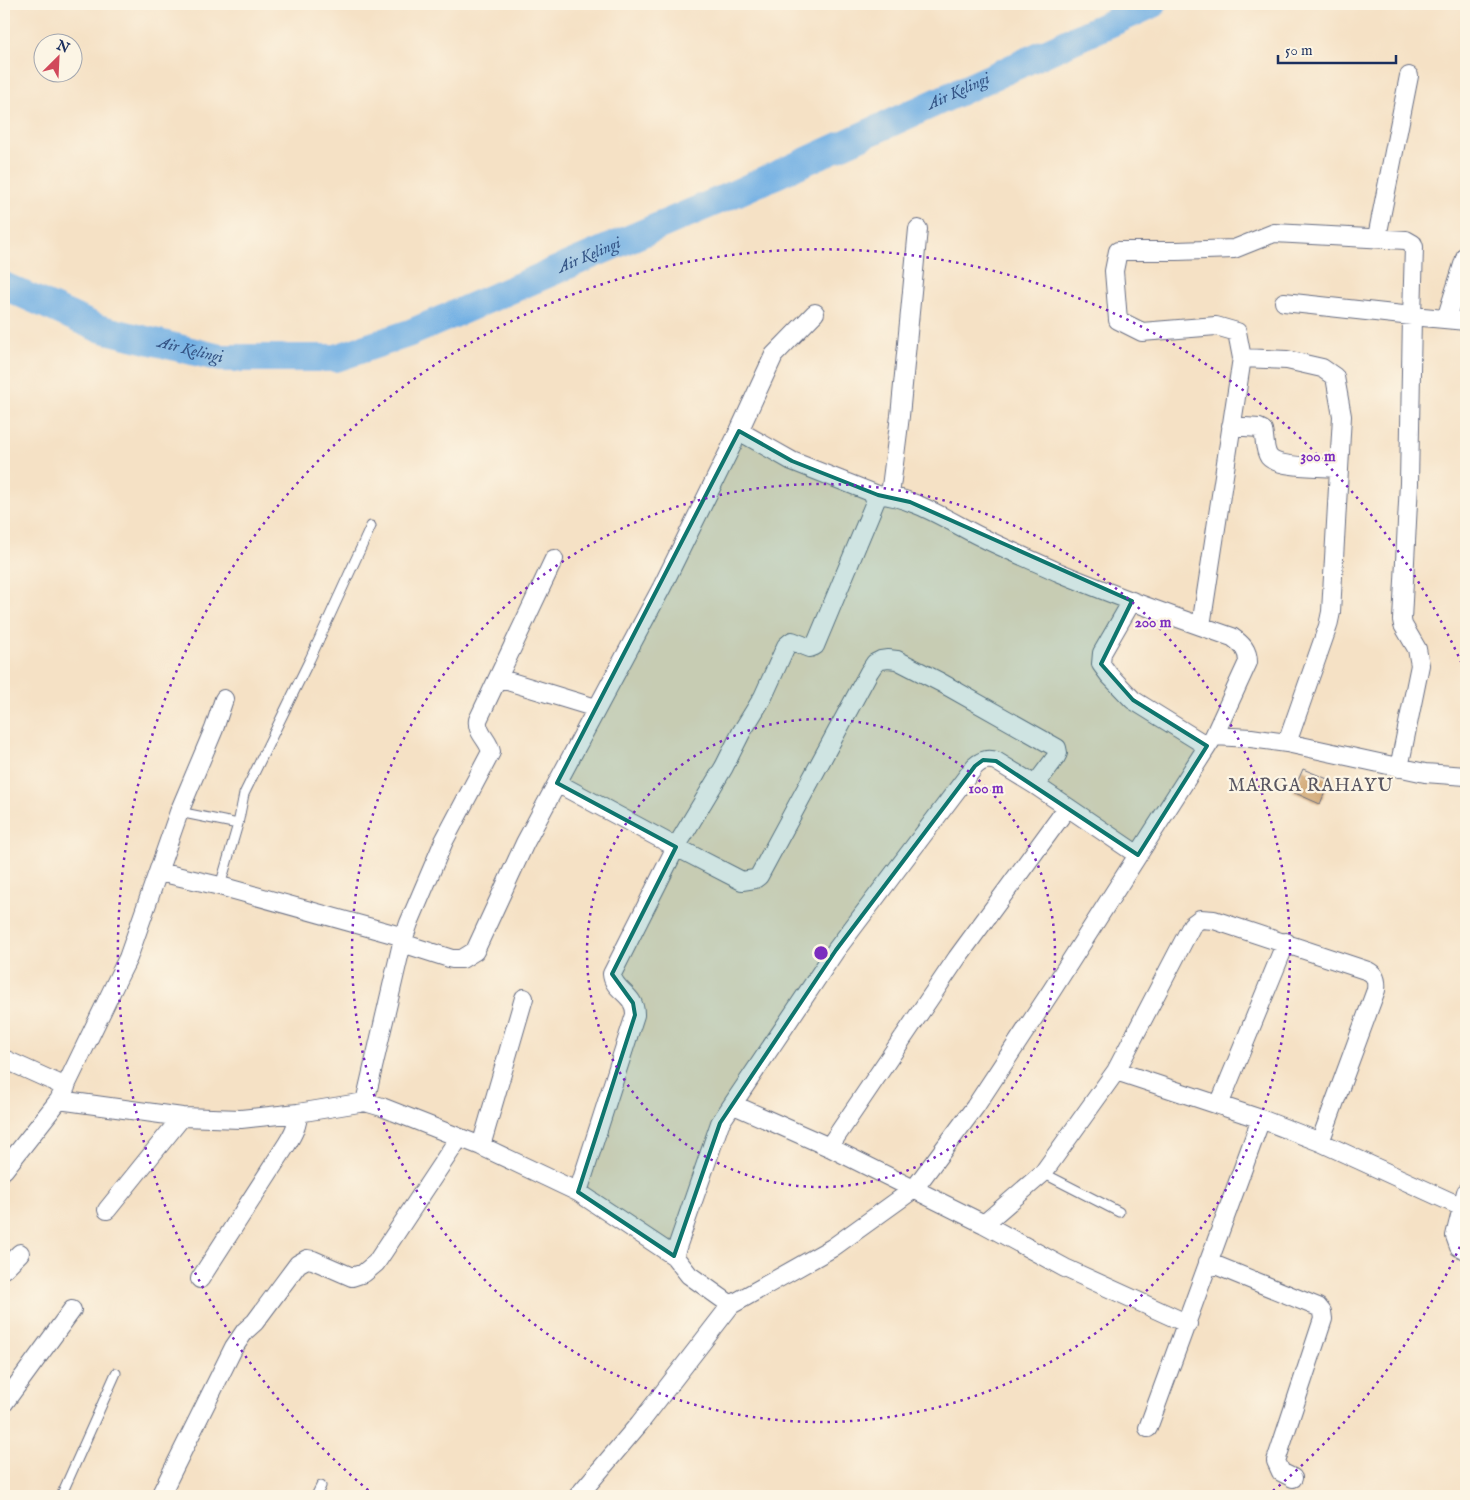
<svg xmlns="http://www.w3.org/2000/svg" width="1470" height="1500" font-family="'IM FELL English',serif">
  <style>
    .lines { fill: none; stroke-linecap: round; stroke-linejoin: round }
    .river { stroke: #70afe4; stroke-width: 28 }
    .building { fill: #cc9e66 }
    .lane-casing { stroke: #676d82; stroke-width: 11 }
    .street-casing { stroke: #676d82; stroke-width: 20 }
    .lane { stroke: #fff; stroke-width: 9 }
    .street { stroke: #fff; stroke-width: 18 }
    .marked { fill: #0f766e; fill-opacity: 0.2; stroke: #0f766e; stroke-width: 4; stroke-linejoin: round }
    .ring { fill: none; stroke: #7b2cbf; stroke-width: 2.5; stroke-dasharray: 2.5 5 }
    .labels { text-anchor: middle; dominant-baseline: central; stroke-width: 4.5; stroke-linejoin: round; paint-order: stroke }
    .water-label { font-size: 16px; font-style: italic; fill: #355586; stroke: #fcf5e5 }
    .quarter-label { font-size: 18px; letter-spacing: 1px; fill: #595661; stroke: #fcf5e5 }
    .centre { fill: #7b2cbf; stroke: #fcf5e5; stroke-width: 2.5 }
    .ring-label { font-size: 15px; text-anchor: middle; font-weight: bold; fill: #7b2cbf; stroke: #fcf5e5; stroke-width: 4.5; stroke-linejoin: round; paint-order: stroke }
  </style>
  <rect width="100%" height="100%" fill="#fcf5e5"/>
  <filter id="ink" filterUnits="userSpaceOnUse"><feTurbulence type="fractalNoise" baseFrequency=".02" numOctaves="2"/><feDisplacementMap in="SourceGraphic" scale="10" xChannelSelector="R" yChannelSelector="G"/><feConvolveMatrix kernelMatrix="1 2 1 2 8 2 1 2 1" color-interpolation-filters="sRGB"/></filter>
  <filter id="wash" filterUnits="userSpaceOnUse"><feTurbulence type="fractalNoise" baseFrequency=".0096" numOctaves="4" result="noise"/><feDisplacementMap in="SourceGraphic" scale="20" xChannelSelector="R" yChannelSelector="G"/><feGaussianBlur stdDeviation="1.12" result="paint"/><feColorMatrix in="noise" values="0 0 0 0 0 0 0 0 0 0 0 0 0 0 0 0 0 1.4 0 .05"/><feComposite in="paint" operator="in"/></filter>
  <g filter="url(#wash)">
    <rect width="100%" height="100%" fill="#f5e1c5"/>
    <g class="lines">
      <path class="river" id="s1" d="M 4,286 L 98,328 L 220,358 L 336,358 L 410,333 L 736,193 L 1153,4"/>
    </g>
    <g id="blocks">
      <path class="building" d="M 1303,769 L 1330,780 L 1320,804 L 1293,792 Z"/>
    </g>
  </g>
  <g filter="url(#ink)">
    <use href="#blocks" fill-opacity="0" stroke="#676d82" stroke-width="1"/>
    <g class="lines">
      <defs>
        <path id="lane" d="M 179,812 L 238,824 L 244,794 L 310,659 L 371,526
          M 220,886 L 238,824
          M 1043,1173 L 1119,1212
          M 61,1496 L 116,1373
          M 316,1496 L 321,1486"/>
        <path id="street" d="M 1377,237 L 1409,76
          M 1284,302 L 1412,316 L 1409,483 L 1402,620 L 1403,625 L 1417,649 L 1420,665 L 1399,768
          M 1446,319 L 1466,255
          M 1242,358 L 1287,360 L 1322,368 L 1335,377 L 1342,416 L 1331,612 L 1328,626 L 1287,743
          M 1231,426 L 1259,428 L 1263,430 C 1265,438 1264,450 1269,457 C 1278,468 1324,467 1339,468
          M 739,431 L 792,461 L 878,495 C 909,495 951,522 979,536 C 1005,549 1032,560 1058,572 C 1115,596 1174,617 1232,637 C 1242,644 1248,650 1248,662 L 1214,736
          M 890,495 L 900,416 L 918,229
          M 1132,601 L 1102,653 L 1101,664 L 1109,675 L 1133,700 L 1207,746
          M 1201,626 L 1242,358 L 1237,332 L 1216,326 L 1142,332 L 1118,320 L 1114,271 L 1118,251 L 1177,251 L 1234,249 L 1274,233 L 1406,240 L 1413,244 L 1414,247 L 1412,316 L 1466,321
          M 498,678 L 596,708
          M 557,783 L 676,847 L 742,881 L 755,879 L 759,876 L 869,672 L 875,663 L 881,660 L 888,659 L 897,660 L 940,682 L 1057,748 L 1058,753 L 1056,757 L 1035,785
          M 159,872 L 220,886 L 404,937
          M 402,943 L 452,959 L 462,959 L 475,951 L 525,843 L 662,587 L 739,431 L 774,355 L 815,313
          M 4,1059 L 66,1087
          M 1116,1071 L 1261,1119 L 1320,1142 L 1462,1207
          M 59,1100 L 182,1117 L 241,1119 L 298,1113 L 365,1102 L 382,1107 L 481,1146 L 578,1192 L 674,1256 L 689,1275 L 731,1305
          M 365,1102 L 402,943 L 409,923 L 444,841 L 491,752 C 489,740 476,733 478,720 L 554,559
          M 734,1105 L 829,1147 L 984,1224 L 1065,1268 L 1188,1324
          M 1219,1105 L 1286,942
          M 481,1146 L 524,998
          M 829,1147 L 957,958 L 1067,808
          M 4,1170 L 59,1100 L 119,976 L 128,958 L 179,812 L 214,729 L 224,699
          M 578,1192 L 635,1015 C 636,994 613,991 612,974 L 676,847 L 724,767 L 741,733 L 763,697 L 786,646 L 792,641 L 810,648 L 815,646 L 878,495
          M 1466,1192 L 1455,1236 L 1459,1247 L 1466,1250
          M 107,1210 L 182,1117
          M 984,1224 L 1043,1173 L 1116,1071 L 1192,925 L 1200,919 L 1214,920 L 1368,971 C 1376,975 1377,982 1376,990 L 1320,1142
          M 674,1256 L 720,1123 L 836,950 L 975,766 C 982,760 988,758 996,761 L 1035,785 L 1138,855
          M 1208,1262 L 1318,1307 L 1322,1312 L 1323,1319 L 1276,1461 L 1281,1472 L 1293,1478
          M 4,1269 L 20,1253
          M 200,1279 L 287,1144 C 293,1134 298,1125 298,1113
          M 4,1403 L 72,1310
          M 1148,1428 L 1261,1119
          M 160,1496 L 234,1347 L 245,1331 L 255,1322 L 298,1264 L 307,1259 L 313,1260 L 352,1277 L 364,1273 L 376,1263 L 459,1138
          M 578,1496 L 639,1424 L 731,1305 L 832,1248 L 914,1189 L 975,1107 L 1052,990 L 1214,736 L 1251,738 L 1287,743 L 1425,773 L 1466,776"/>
      </defs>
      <use href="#lane" class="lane-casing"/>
      <use href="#street" class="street-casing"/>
      <use href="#lane" class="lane"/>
      <use href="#street" class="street"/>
    </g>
  </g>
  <path class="marked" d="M 739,431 L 792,461 L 878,495 L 910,502 L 1132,601 L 1101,664 L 1133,700 L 1207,746 L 1138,855 L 996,761 L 983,760 L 975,766 L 836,950 L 720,1123 L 674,1256 L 578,1192 L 635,1015 L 633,1003 L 612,974 L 676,847 L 557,783 Z"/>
  <g class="ring">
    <circle cx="821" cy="953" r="234"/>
    <circle cx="821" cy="953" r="469"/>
    <path d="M1466 1233A703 703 0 0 1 1268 1495M374 1495A703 703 0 1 1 1466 673"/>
  </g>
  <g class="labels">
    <g class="water-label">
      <text stroke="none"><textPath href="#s1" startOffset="1022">Air Kelingi</textPath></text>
      <text stroke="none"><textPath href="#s1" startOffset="618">Air Kelingi</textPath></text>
      <text stroke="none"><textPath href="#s1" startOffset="198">Air Kelingi</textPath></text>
    </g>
    <g class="quarter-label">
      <text x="1311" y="786">MARGA RAHAYU</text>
    </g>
  </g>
  <circle cx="821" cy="953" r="8" class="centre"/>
  <g class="ring-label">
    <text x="1318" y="461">300 m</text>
    <text x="1153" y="627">200 m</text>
    <text x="986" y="793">100 m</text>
  </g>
  <rect width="1470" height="1500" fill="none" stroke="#fcf5e5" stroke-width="20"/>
  <g transform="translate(58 58) rotate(24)"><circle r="24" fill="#fcf5e5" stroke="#a2a6af"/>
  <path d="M0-4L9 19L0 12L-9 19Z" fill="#d1495b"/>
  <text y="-8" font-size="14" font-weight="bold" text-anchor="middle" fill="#1b2f5e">N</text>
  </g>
  <path d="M1278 55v8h118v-8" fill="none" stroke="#1b2f5e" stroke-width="2.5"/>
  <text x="1285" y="55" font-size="15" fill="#1b2f5e" stroke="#fcf5e5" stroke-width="4" paint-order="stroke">50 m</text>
</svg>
